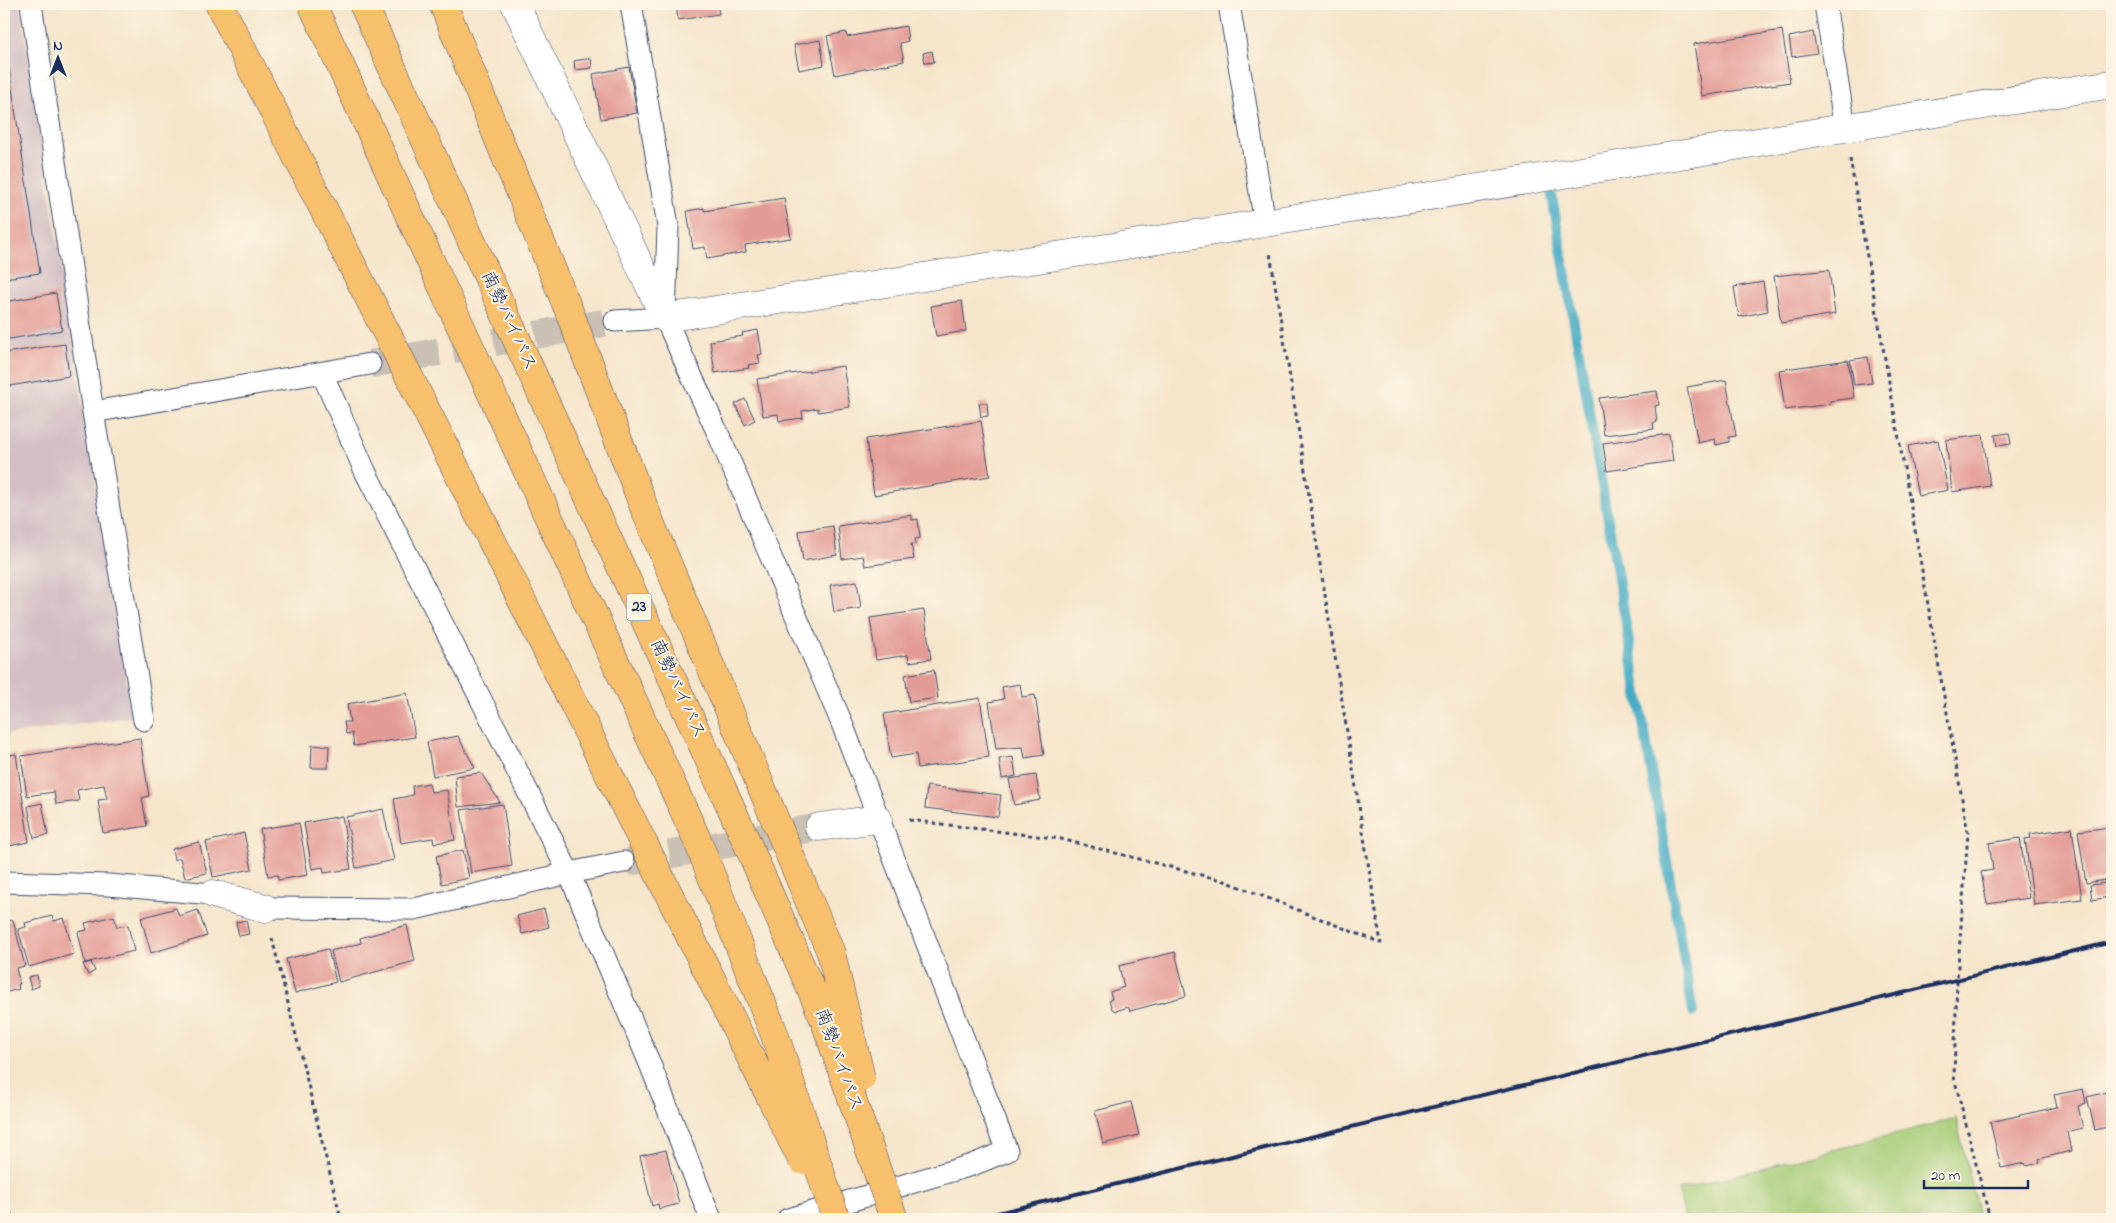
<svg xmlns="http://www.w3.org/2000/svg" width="2116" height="1223" font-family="'Indie Flower','Klee One',sans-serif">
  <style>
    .industrial { fill: #d2bec3 }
    .green { fill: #a5cc77; stroke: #607e6a }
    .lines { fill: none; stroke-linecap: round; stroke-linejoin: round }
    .stream { stroke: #45acc5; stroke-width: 10 }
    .building { fill: #e39b95 }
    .street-tunnel { stroke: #c9c1b4; stroke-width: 28; stroke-dasharray: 28 14; stroke-linecap: butt }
    .lane-casing { stroke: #3c4a6e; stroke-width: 23 }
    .street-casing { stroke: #3c4a6e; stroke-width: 29 }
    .highway-casing { stroke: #3c4a6e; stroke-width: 29 }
    .path { stroke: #3c4a6e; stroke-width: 3; stroke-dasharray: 4 4; stroke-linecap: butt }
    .lane { stroke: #fff; stroke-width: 21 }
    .street { stroke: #fff; stroke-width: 28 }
    .highway { stroke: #f8bf6c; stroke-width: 28 }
    .rail { stroke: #1b2f5e; stroke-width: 4 }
    .highway-bridge-casing { stroke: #3c4a6e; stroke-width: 29; stroke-linecap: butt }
    .highway-bridge { stroke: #f8bf6c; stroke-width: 28 }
    .labels { text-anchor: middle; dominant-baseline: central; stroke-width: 4; stroke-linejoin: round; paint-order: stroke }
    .shield { fill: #fcf5e5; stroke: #5e6a86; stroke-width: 1 }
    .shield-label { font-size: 16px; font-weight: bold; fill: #1b2f5e }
    .street-label { font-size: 18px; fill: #1b2f5e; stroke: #fcf5e5 }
  </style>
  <rect width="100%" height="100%" fill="#fcf5e5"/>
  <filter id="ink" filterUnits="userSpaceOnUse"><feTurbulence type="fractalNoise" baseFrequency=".02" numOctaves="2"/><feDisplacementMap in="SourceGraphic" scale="10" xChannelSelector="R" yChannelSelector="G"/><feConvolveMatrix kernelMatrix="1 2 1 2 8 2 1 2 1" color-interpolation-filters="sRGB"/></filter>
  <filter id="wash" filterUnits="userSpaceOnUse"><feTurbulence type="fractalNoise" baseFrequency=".0096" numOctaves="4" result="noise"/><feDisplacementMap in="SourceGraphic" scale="20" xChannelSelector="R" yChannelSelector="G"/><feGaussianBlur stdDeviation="1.12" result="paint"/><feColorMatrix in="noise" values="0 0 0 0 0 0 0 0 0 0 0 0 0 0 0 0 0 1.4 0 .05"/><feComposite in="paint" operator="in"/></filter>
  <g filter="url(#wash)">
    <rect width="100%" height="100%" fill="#f5e5ca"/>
    <path class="industrial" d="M 4,4 L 20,4 L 132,717 L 4,735 Z"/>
    <path class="green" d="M 1956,1118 L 1980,1219 L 1685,1219 L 1678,1190 Z"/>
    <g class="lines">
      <path class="stream" d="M 1552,196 L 1693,1012"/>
    </g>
    <g id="blocks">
      <path class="building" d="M 676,4 L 717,4 L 719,14 L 678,20 Z
        M 906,26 L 908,41 L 900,43 L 904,61 L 835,75 L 827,36 L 846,32 L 847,37 Z
        M 1782,30 L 1790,82 L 1702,96 L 1694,44 Z
        M 1813,32 L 1817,53 L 1792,57 L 1789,37 Z
        M 4,36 L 40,273 L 4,278 Z
        M 820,40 L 824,65 L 799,70 L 794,45 Z
        M 932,51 L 934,62 L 925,63 L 923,53 Z
        M 591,58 L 592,68 L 575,70 L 574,61 Z
        M 629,67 L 637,113 L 601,119 L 593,74 Z
        M 784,198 L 791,238 L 745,245 L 746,252 L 707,259 L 705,247 L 693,249 L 687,211 L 704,208 L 704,211 Z
        M 1829,270 L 1835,314 L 1781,323 L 1774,276 Z
        M 1763,282 L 1768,311 L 1739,317 L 1734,287 Z
        M 56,293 L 62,330 L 4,340 L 4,302 Z
        M 962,301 L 966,331 L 936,336 L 931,306 Z
        M 758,330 L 762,354 L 758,355 L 760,363 L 748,365 L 749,368 L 715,373 L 710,341 L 743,336 L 742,333 Z
        M 65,344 L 69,376 L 4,387 L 4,353 Z
        M 1868,357 L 1872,383 L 1854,385 L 1850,360 Z
        M 1848,360 L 1854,398 L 1830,401 L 1831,404 L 1785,410 L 1779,370 Z
        M 843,366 L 850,407 L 818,412 L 818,408 L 802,411 L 803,418 L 779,421 L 778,414 L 763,416 L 757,379 Z
        M 1726,380 L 1736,436 L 1729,437 L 1729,442 L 1716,445 L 1715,439 L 1698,443 L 1687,387 Z
        M 1657,391 L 1659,405 L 1655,406 L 1657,422 L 1653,423 L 1654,429 L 1604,435 L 1599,398 Z
        M 745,399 L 755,420 L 745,425 L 735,404 Z
        M 979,403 L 987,403 L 988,416 L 981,417 Z
        M 981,421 L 990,476 L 874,495 L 866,439 Z
        M 2009,433 L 2011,444 L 1997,446 L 1995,435 Z
        M 1669,434 L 1673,461 L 1607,471 L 1603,443 Z
        M 1983,435 L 1990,486 L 1952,492 L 1946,440 Z
        M 1938,440 L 1948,490 L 1918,496 L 1908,446 Z
        M 912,515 L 912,520 L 918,519 L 920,538 L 915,539 L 916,544 L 911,544 L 914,559 L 865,566 L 863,556 L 842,559 L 838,526 Z
        M 833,526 L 837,555 L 803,561 L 799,531 Z
        M 857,581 L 861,608 L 834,612 L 830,585 Z
        M 924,610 L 931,659 L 909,662 L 908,655 L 876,660 L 870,618 Z
        M 934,670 L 938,698 L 909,702 L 905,675 Z
        M 1020,684 L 1022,697 L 1035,695 L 1044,755 L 1025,758 L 1023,747 L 996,749 L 989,702 L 1004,699 L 1002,687 Z
        M 407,693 L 415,737 L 354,746 L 352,733 L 346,734 L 344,722 L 350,722 L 347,704 Z
        M 980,698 L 989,757 L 918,768 L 916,754 L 891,758 L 884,714 Z
        M 458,736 L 475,768 L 433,776 L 427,742 Z
        M 140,738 L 149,796 L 142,798 L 147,826 L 103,833 L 98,800 L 107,799 L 104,785 L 77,790 L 79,801 L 56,804 L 54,792 L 27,796 L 21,756 Z
        M 312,745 L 329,746 L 328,768 L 311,768 Z
        M 16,754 L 29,842 L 4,847 L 4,756 Z
        M 1013,757 L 1016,776 L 1002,779 L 999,759 Z
        M 481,773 L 500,802 L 458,807 L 455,776 Z
        M 1036,775 L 1040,800 L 1014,805 L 1009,779 Z
        M 429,783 L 431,792 L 447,790 L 455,840 L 434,843 L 433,838 L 401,843 L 394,799 L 413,795 L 412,786 Z
        M 927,786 L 1001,795 L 998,817 L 925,808 Z
        M 42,803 L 48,835 L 34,838 L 28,806 Z
        M 503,804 L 512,866 L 471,873 L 461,810 Z
        M 383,809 L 394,860 L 356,868 L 346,817 Z
        M 342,816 L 351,869 L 324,873 L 323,867 L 312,869 L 304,823 Z
        M 299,823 L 308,875 L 278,880 L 278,875 L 268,876 L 260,829 Z
        M 2112,827 L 2112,879 L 2086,883 L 2078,831 Z
        M 2072,828 L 2082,899 L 2034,905 L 2025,839 L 2031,838 L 2030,834 Z
        M 244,833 L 252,869 L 213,877 L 206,842 Z
        M 2020,838 L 2029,898 L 1987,904 L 1981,872 L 1993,870 L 1989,843 Z
        M 199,842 L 207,873 L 185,878 L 180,858 L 174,860 L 172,849 Z
        M 463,850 L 469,878 L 442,884 L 436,856 Z
        M 2107,883 L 2109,897 L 2092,900 L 2090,885 Z
        M 176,908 L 179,916 L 198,910 L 207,936 L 151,953 L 141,918 Z
        M 544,909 L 549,927 L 522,934 L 517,916 Z
        M 52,916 L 54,921 L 64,918 L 74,954 L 29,967 L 18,929 L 26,927 L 25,923 Z
        M 114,916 L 117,927 L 128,925 L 134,951 L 85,963 L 78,932 L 87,930 L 85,923 Z
        M 13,920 L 25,966 L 16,968 L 20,984 L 18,984 L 19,989 L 4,993 L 4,922 Z
        M 246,920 L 249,934 L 239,936 L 236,922 Z
        M 407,925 L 415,961 L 339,982 L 331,951 L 361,943 L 360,938 Z
        M 328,949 L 336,982 L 295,993 L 286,959 Z
        M 1175,952 L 1186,996 L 1130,1011 L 1128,1007 L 1116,1011 L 1112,1009 L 1109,1000 L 1112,999 L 1110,992 L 1124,987 L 1119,966 Z
        M 91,962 L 95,971 L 88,975 L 83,964 Z
        M 37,975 L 39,986 L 31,989 L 28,977 Z
        M 2083,1089 L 2086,1103 L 2078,1106 L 2083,1128 L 2067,1132 L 2071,1151 L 2039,1159 L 2040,1163 L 2026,1166 L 2025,1163 L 2001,1168 L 1990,1122 L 2057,1107 L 2054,1095 Z
        M 2112,1091 L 2112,1126 L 2095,1130 L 2087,1097 Z
        M 1131,1102 L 1139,1135 L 1103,1144 L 1095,1111 Z
        M 666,1150 L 679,1204 L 659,1209 L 658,1204 L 652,1206 L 640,1156 Z
        M 11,1212 L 13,1219 L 4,1219 L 4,1214 Z"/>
    </g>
  </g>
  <g filter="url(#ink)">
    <use href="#blocks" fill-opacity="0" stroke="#3c4a6e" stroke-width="1"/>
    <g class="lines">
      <path class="street-tunnel" d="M 370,364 L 615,321
        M 628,862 L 819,827"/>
      <defs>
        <path id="lane" d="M 31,4 L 93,412 L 144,720
          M 631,4 L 668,226 L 665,318 L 720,438 L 841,721 L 1007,1151 L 972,1165 L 788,1219
          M 1229,4 L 1265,223
          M 1825,4 L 1845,128
          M 615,321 L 665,318
          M 322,373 L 365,471 L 569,873 L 650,1064 L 711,1219
          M 93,412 L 370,364
          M 4,882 L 108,885 L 213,894
          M 265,908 L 414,909 L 569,873 L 624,862"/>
        <path id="street" d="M 515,4 L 665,318 L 1265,223 L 2112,84
          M 819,827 L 878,819
          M 213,894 L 265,908"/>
        <path id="highway" d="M 219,4 L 450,457
          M 443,4 L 569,311 L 643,505"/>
      </defs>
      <use href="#lane" class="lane-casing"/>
      <use href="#street" class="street-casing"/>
      <use href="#highway" class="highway-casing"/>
      <path class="path" d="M 1850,159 L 1968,833 L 1957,979 L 1954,1077 L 1990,1219
        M 909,820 L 1061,839 L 1225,881 L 1381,943 L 1270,253
        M 272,938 L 341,1219"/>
      <use href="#lane" class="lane"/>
      <use href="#street" class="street"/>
      <use href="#highway" class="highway"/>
      <path class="rail" d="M 973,1219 L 2112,942"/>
      <defs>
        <path id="highway-bridge" d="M 312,4 L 696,837 L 774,1033 L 836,1219
          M 363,4 L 744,836 L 824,1019 L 894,1219
          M 450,457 L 802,1160
          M 643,505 L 831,953 L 861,1078"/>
      </defs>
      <use href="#highway-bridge" class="highway-bridge-casing"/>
      <use href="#highway-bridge" class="highway-bridge"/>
    </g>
  </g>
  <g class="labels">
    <rect class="shield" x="626.5" y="593.5" width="25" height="27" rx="4"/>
    <g class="shield-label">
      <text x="639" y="607">23</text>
    </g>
    <g class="street-label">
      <text transform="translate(508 321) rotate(65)">南勢バイパス</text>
      <text transform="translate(677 689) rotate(65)">南勢バイパス</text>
      <text transform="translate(838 1060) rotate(70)">南勢バイパス</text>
    </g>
  </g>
  <rect width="2116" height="1223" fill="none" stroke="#fcf5e5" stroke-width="20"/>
  <g transform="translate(58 58)" stroke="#fcf5e5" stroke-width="4" paint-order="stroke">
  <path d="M0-4L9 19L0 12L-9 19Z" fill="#1b2f5e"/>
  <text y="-8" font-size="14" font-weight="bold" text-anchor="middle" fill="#1b2f5e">N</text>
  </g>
  <path d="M1924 1180v8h104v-8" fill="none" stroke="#1b2f5e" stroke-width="2.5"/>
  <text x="1931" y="1180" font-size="15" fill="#1b2f5e" stroke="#fcf5e5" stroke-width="4" paint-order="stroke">20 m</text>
</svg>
